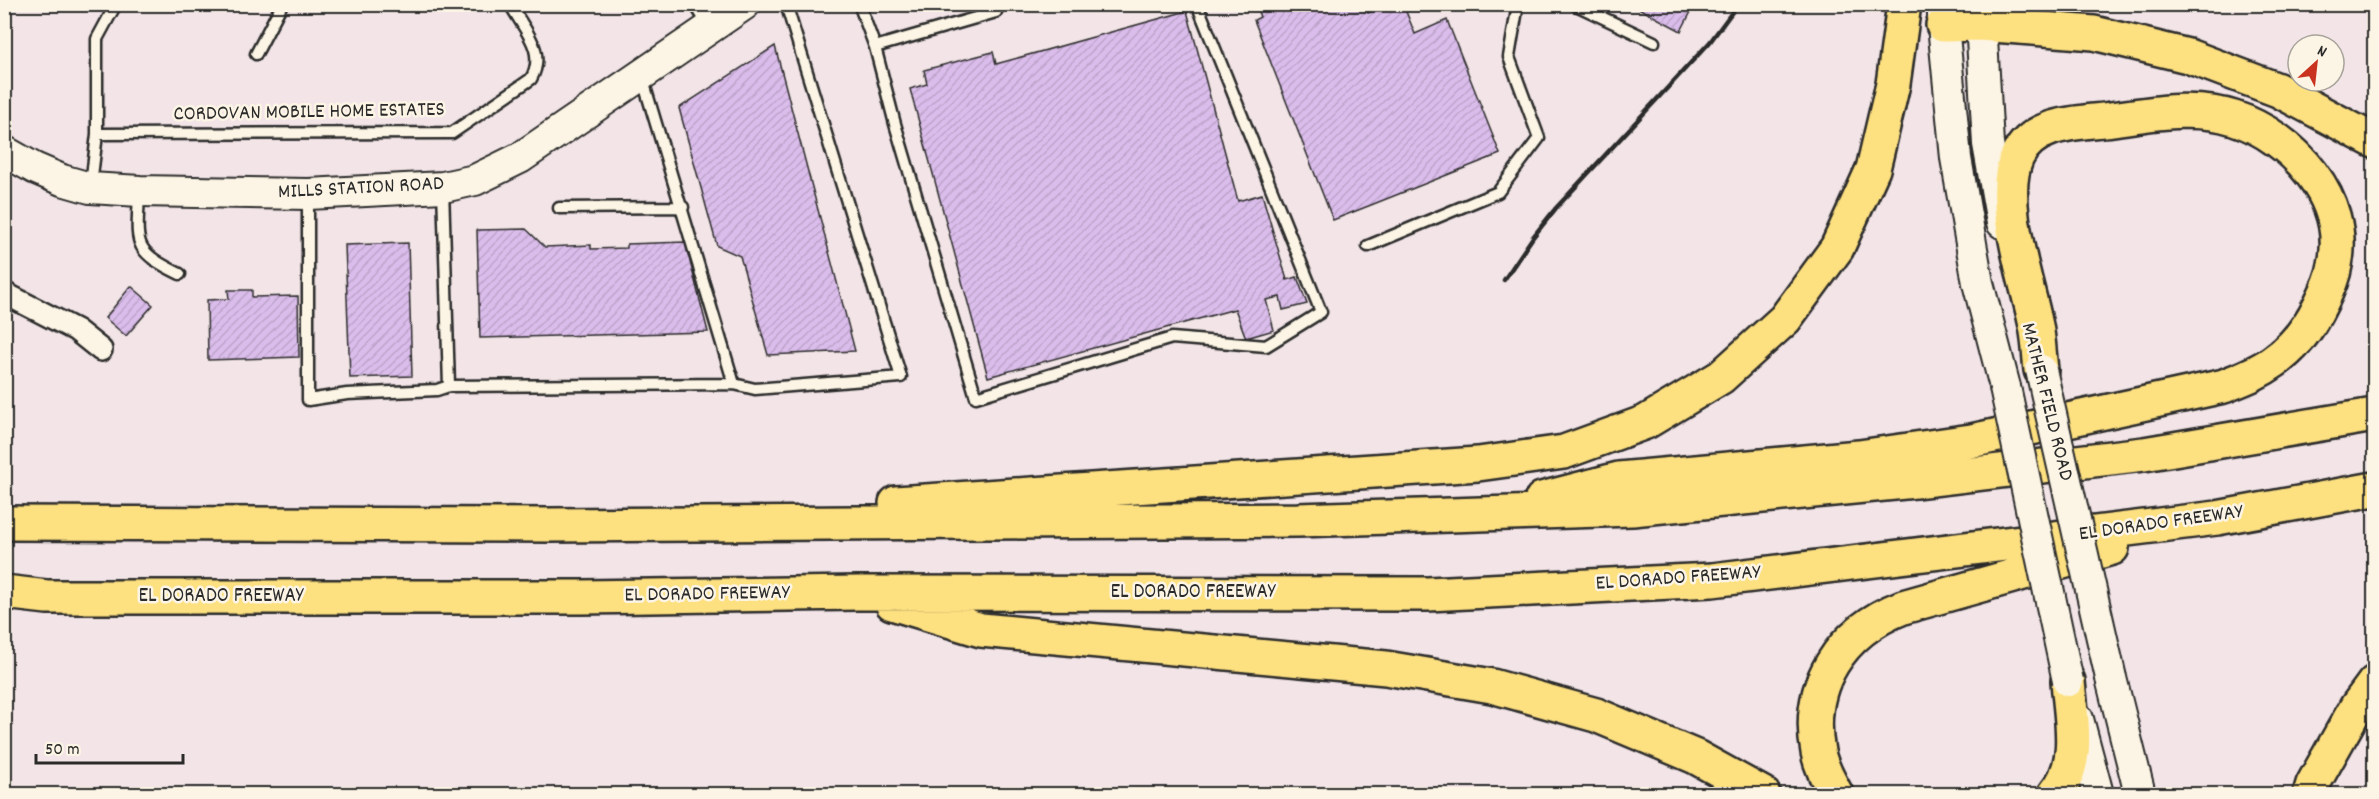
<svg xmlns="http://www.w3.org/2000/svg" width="2379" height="799" font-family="Dekko,sans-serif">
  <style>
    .building { fill: url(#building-hatch); stroke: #2b2b2b; stroke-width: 1.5 }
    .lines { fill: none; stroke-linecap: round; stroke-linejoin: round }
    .lane-casing { stroke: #2b2b2b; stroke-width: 15 }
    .street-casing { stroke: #2b2b2b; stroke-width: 26 }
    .secondary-casing { stroke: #2b2b2b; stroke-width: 34 }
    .highway-casing { stroke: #2b2b2b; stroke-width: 38 }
    .lane { stroke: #fcf5e5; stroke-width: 10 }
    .street { stroke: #fcf5e5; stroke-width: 21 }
    .secondary { stroke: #fcf5e5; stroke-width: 30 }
    .highway { stroke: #fde080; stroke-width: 33 }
    .rail { stroke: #2b2b2b; stroke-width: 4.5 }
    .secondary-bridge-casing { stroke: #2b2b2b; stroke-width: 34; stroke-linecap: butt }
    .secondary-bridge { stroke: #fcf5e5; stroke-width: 30 }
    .labels { text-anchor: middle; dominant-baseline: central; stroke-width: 5; stroke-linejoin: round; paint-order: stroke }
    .street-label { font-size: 21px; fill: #2b2b2b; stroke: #fcf5e5 }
  </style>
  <defs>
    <pattern id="building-hatch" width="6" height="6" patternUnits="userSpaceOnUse" patternTransform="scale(1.5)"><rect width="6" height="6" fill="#dbbdeb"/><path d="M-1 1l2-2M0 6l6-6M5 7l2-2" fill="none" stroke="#bca3ca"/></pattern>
  </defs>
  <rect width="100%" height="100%" fill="#f2e4e7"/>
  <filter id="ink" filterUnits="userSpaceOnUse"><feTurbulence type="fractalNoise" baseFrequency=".0167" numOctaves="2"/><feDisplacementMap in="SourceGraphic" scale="12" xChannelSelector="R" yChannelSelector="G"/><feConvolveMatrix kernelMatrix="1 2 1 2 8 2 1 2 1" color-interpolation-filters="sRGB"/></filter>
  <g filter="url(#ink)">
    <path class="building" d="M 1255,4 L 1365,4 L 1368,13 L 1390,4 L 1403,4 L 1415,34 L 1447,20 L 1500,154 L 1333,220 L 1254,20 L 1260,17 Z
      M 1631,4 L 1695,4 L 1681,31 Z
      M 1187,11 L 1238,201 L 1262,194 L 1287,280 L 1297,277 L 1307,304 L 1283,310 L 1280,297 L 1266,300 L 1274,330 L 1246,338 L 1235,309 L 988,377 L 910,89 L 927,84 L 924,70 L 993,52 L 996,64 Z
      M 775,46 L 855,351 L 768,355 L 740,256 L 717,246 L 679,108 Z
      M 526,229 L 545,247 L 591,245 L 591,249 L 627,248 L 627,244 L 685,242 L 708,332 L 480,338 L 477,230 Z
      M 408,243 L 412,376 L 350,378 L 345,245 Z
      M 131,286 L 153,305 L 126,336 L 105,318 Z
      M 228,290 L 252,290 L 252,297 L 298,296 L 299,357 L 208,360 L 207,300 L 229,299 Z"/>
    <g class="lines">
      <defs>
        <path id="lane" d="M 695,4 L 709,27
          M 859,4 L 875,47 L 895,124 L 976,397 L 1172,338 L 1266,346 L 1321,312 L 1197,4
          M 1574,4 L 1654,42
          M 875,47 L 996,12 L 994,4
          M 256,54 L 282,4
          M 642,77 L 734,384
          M 97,134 L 452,133 L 531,79 C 547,51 524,30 510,4
          M 91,185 L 97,134 L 97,39 L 116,4
          M 443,188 L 449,386
          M 139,194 C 137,244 131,250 180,274
          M 308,196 L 308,400 L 347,394 L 437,390 L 449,386 L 734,384 L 755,389 L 901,377 L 786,4
          M 559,208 L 683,207
          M 1368,246 L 1498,192 L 1539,138 L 1509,57 L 1518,4"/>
        <path id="street" d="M 4,293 L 76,330 L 101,350"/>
        <path id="secondary" d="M 1943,4 L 1943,25 L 1956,158 L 1978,283 L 2005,387
          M 1980,4 L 1988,144 L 2002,223
          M 4,151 L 34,168 L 62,180 L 90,188 L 140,191 L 308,194 L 443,187 L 475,180 L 520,158 L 745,4
          M 2111,678 L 2140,794
          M 2078,719 L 2098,794"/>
        <path id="highway" d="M 1943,25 L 1980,24 L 2094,33 L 2188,56 L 2278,90 L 2374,141
          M 1542,499 L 1619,479 L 1859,457 L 1971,441 L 2224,386 C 2241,379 2258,373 2273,362 C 2294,348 2310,326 2321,303 C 2327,291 2333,278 2335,265 C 2349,199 2293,137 2234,118 C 2192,104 2146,115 2104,120 C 2073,123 2032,124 2017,157 C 1998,198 2026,278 2035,321 C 2039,337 2039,354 2041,370
          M 896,503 L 1478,464 L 1564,452 L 1646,422 L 1721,377 L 1785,319 L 1837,248 L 1873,169 L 1893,84 L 1904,4
          M 4,523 L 549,525 L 1298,520 L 1632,509 L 1915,481 L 2144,454 L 2374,415
          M 4,592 L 47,597 L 582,597 L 858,593 L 1428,594 L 1712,580 L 2217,518 L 2374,489
          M 892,603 L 981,630 L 1386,668 L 1492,686 L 1596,715 L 1696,757 L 1763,794
          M 1836,794 C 1829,781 1821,768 1818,752 C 1805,685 1841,631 1903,607 L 2112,548
          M 2055,794 C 2082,762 2071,720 2068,681
          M 2310,794 L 2313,784 L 2357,706 L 2374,683"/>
      </defs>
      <use href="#lane" class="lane-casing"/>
      <use href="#street" class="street-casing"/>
      <use href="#secondary" class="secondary-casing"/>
      <use href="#highway" class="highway-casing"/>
      <use href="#lane" class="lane"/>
      <use href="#street" class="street"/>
      <use href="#secondary" class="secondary"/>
      <use href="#highway" class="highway"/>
      <path class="rail" d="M 1504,280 L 1533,237 L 1556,208 L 1710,42 L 1738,4"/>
      <defs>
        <path id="secondary-bridge" d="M 2041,370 L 2111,678
          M 2005,387 L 2068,681"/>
      </defs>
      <use href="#secondary-bridge" class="secondary-bridge-casing"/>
      <use href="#secondary-bridge" class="secondary-bridge"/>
    </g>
  </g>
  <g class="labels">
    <g class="street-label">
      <text transform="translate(309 113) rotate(-1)">CORDOVAN MOBILE HOME ESTATES</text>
      <text transform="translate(361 189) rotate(-3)">MILLS STATION ROAD</text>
      <text transform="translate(2046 402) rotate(76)">MATHER FIELD ROAD</text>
      <text transform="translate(2161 524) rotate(-8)">EL DORADO FREEWAY</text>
      <text transform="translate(1678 579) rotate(-4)">EL DORADO FREEWAY</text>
      <text x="1193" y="593">EL DORADO FREEWAY</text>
      <text transform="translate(707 595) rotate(-1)">EL DORADO FREEWAY</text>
      <text x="221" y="597">EL DORADO FREEWAY</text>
    </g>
  </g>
  <rect width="2379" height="799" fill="none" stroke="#fcf5e5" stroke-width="24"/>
  <rect x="12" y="12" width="2355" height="775" fill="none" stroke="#2b2b2b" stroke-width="2" filter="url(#ink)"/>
  <g transform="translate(2316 63) rotate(27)"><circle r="28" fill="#fcf5e5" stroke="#a8a49b" stroke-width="1.5"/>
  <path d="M0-4.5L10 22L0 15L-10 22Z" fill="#c8321e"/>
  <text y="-9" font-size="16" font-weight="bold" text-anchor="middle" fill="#2b2b2b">N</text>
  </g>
  <path d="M36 754v9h147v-9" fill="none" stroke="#2b2b2b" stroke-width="3"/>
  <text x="45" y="754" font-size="18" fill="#2b2b2b" stroke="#fcf5e5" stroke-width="4.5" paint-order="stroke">50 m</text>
</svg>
